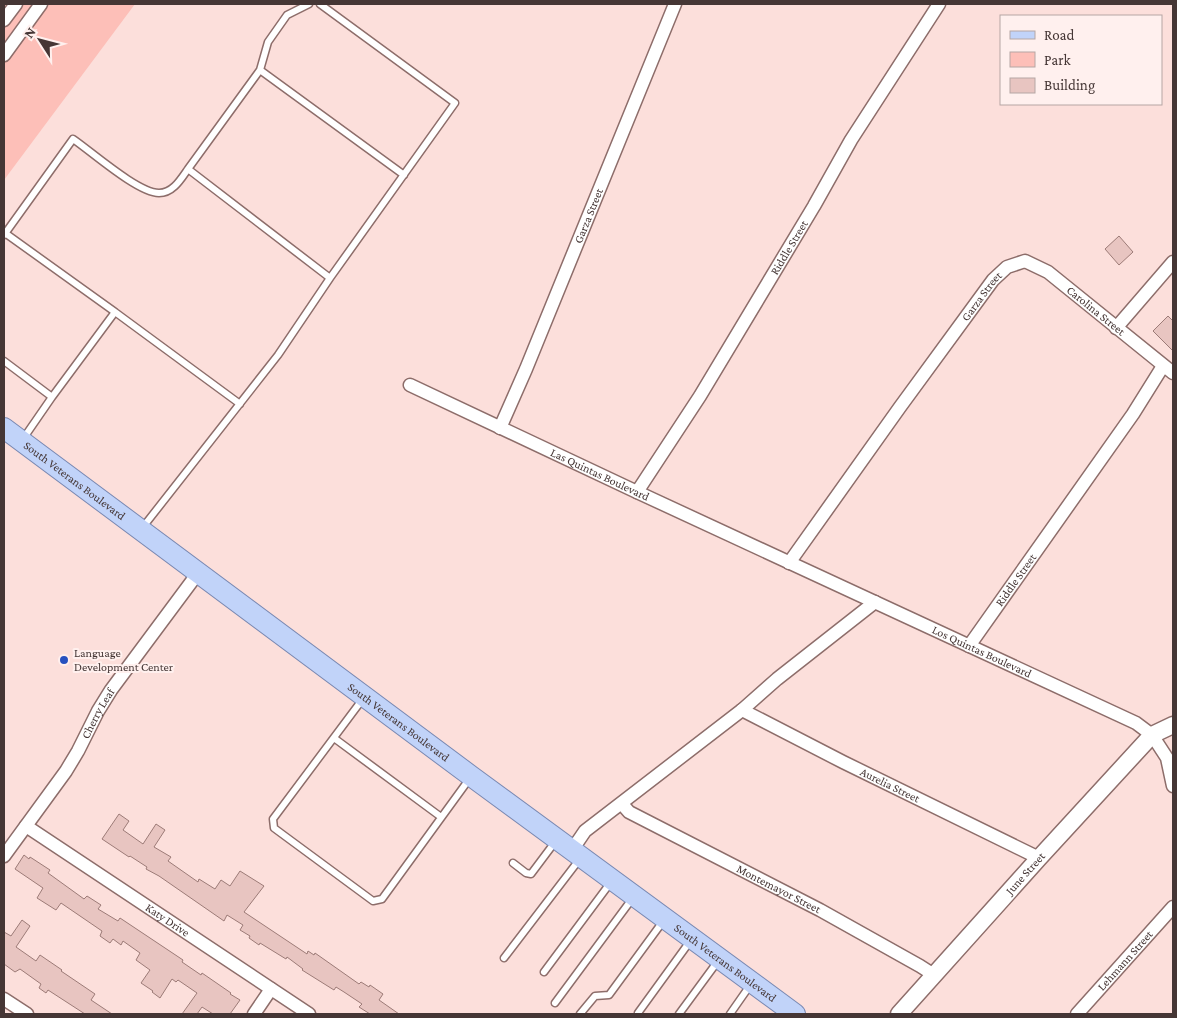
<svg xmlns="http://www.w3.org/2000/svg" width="1177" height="1018" font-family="'Crimson Pro',serif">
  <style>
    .green { fill: #fdbfb8 }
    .building { fill: #e8c5c1; stroke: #9c7b77 }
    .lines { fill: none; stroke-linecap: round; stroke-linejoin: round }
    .service-casing { stroke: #8d6d6a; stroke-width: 9 }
    .minor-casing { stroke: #8d6d6a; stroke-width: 15 }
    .tertiary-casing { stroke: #8d6d6a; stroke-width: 19 }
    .primary-casing { stroke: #7a89b2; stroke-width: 22 }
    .service { stroke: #fff; stroke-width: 6 }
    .minor { stroke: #fff; stroke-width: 12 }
    .tertiary { stroke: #fff; stroke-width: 16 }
    .primary { stroke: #c1d3f9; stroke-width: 20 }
    .poi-dot { fill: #2750bf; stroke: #fff0ee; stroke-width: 2 }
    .labels { text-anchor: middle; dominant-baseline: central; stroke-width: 4; stroke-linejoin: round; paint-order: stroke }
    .street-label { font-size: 12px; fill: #453635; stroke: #fff0ee }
    .poi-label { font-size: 12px; fill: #453635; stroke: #fff0ee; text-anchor: start }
  </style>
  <rect width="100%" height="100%" fill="#fcdfdb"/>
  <path class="green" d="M 4,4 L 135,4 L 4,180 Z"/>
  <path class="building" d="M 1119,236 L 1133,252 L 1119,265 L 1105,249 Z
    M 1168,316 L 1173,321 L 1173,351 L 1153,331 Z
    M 119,814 L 129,821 L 123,830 L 143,844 L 156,824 L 165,830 L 154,847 L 171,857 L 168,861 L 198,882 L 199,879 L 215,889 L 221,880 L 230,886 L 240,871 L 264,886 L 244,912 L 307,954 L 308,951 L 314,955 L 315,953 L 359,984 L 361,982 L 369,987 L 370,985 L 383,994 L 379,1000 L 399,1014 L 370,1014 L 359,1007 L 362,1004 L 344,992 L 336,987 L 334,990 L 302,970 L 303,969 L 287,957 L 286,959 L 260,943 L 259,945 L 249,938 L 250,936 L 240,930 L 243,925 L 227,915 L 224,921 L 159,876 L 146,869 L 147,867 L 130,856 L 129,857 L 102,839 Z
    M 24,855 L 29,859 L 30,857 L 50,870 L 48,873 L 84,899 L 87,896 L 101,905 L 98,909 L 118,921 L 120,918 L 183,960 L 182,962 L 201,975 L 202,973 L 231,993 L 230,994 L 240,1000 L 230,1014 L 213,1014 L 202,1007 L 197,1014 L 182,1014 L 197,993 L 178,980 L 176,982 L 172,979 L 160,998 L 152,992 L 153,991 L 141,983 L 150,970 L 136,960 L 140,953 L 123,941 L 121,945 L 113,939 L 110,943 L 100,936 L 102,931 L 61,903 L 56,910 L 37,898 L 43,888 L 15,869 Z
    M 22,920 L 30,926 L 16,947 L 36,961 L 40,955 L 62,970 L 61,971 L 95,994 L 91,1000 L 112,1014 L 85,1014 L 48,990 L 46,993 L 39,988 L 41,984 L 20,969 L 15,972 L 4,964 L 4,932 L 11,936 Z"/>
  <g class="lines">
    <defs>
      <path id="service" d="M 309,4 L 287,15 L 268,42 L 260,70 L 188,169 L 330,278
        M 260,70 L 404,175
        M 5,233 L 115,312 L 52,397
        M 4,235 L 73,139 C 92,152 138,193 159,193 C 173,193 181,179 188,169
        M 115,312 L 240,404
        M 4,361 L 52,397 L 23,439
        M 143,527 L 278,355 L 330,278 L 455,103 L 320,4
        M 362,700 L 273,819 L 274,828 L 373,901 L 382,899 L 470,778
        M 334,738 L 441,817
        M 513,863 L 526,873 L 531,874 L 555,842
        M 504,958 L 579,860
        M 544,972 L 611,882
        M 555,1003 L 632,899
        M 638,1013 L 691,940
        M 580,1014 L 595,996 L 609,995 L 664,920
        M 679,1014 L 718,961
        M 730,1014 L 751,984"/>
      <g id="minor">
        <path d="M 4,20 L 16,4"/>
        <path d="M 4,55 L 41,4"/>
        <path d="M 1116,328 L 1173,262"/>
        <path id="s1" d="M 410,385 L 637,492 L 1136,723 L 1152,735 L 1167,758 L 1173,786"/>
        <path id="s2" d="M 500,428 L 526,369 L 675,4"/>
        <path id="s3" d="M 637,492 L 700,396 L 814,206 L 851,140 L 939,4"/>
        <path id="s4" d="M 789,563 L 900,407 L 993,280 L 1007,267 L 1025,261 L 1048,272 L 1173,373"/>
        <path id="s5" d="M 969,646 L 1133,414 L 1163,366"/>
        <path id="s6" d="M 742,710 L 843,762 L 1039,858"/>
        <path id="s7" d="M 622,804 L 629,812 L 820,910 L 920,966 L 934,975"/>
        <path id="s8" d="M 26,826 L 309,1014"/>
        <path d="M 572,850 L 585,831 L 742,710 L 777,679 L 875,602"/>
        <path id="s9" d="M 4,856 L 66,771 L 78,751 L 98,711 L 111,690 L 198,573"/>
        <path d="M 4,999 L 27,1014"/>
        <path d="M 254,1014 L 271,989"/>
        <path id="s10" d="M 1077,1014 L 1173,907"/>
      </g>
      <g id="tertiary">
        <path id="s11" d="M 899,1014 L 1039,858 L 1152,735 L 1173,725"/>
      </g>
      <g id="primary">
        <path id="s12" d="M 4,428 L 471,776 L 795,1014"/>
      </g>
    </defs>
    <use href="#service" class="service-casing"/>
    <use href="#minor" class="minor-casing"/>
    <use href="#tertiary" class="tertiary-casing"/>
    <use href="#primary" class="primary-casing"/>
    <use href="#service" class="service"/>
    <use href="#minor" class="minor"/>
    <use href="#tertiary" class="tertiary"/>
    <use href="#primary" class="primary"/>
  </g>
  <circle class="poi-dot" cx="64" cy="660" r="5"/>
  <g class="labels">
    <g class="street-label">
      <text stroke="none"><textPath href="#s2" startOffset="230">Garza Street</textPath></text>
      <text stroke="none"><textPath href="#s3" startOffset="288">Riddle Street</textPath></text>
      <text stroke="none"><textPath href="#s4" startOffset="329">Garza Street</textPath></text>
      <text stroke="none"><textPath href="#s4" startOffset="474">Carolina Street</textPath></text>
      <text stroke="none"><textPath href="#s1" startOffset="210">Las Quintas Boulevard</textPath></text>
      <text stroke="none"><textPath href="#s12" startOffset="88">South Veterans Boulevard</textPath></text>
      <text stroke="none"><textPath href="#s5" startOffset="81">Riddle Street</textPath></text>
      <text stroke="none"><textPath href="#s1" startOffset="631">Los Quintas Boulevard</textPath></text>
      <text stroke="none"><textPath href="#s9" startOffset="171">Cherry Leaf</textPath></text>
      <text stroke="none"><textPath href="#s12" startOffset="492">South Veterans Boulevard</textPath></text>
      <text stroke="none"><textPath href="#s6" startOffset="166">Aurelia Street</textPath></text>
      <text stroke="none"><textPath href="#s11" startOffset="189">June Street</textPath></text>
      <text stroke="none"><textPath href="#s7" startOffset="179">Montemayor Street</textPath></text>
      <text stroke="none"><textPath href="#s8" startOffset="170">Katy Drive</textPath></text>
      <text stroke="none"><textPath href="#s10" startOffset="72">Lehmann Street</textPath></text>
      <text stroke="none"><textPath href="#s12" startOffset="898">South Veterans Boulevard</textPath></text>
    </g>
    <g class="poi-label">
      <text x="74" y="653">Language<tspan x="74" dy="14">Development Center</tspan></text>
    </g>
  </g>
  <rect width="1177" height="1018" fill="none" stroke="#453635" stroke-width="10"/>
  <rect x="1000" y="15" width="162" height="90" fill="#fff0ee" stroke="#b5a6a4"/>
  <rect x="1010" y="31" width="25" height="8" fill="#c1d3f9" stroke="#b5a6a4"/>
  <text x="1044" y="40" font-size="15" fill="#453635">Road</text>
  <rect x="1010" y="52" width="25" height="15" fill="#fdbfb8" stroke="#b5a6a4"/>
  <text x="1044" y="65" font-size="15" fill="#453635">Park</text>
  <rect x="1010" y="78" width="25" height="15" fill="#e8c5c1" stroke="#b5a6a4"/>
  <text x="1044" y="90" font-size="15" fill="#453635">Building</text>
  <g transform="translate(40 40) rotate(306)" stroke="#fff0ee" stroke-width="4" paint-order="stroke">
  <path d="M0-4L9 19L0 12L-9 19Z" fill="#453635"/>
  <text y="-8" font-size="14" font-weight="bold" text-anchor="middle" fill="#453635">N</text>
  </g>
</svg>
